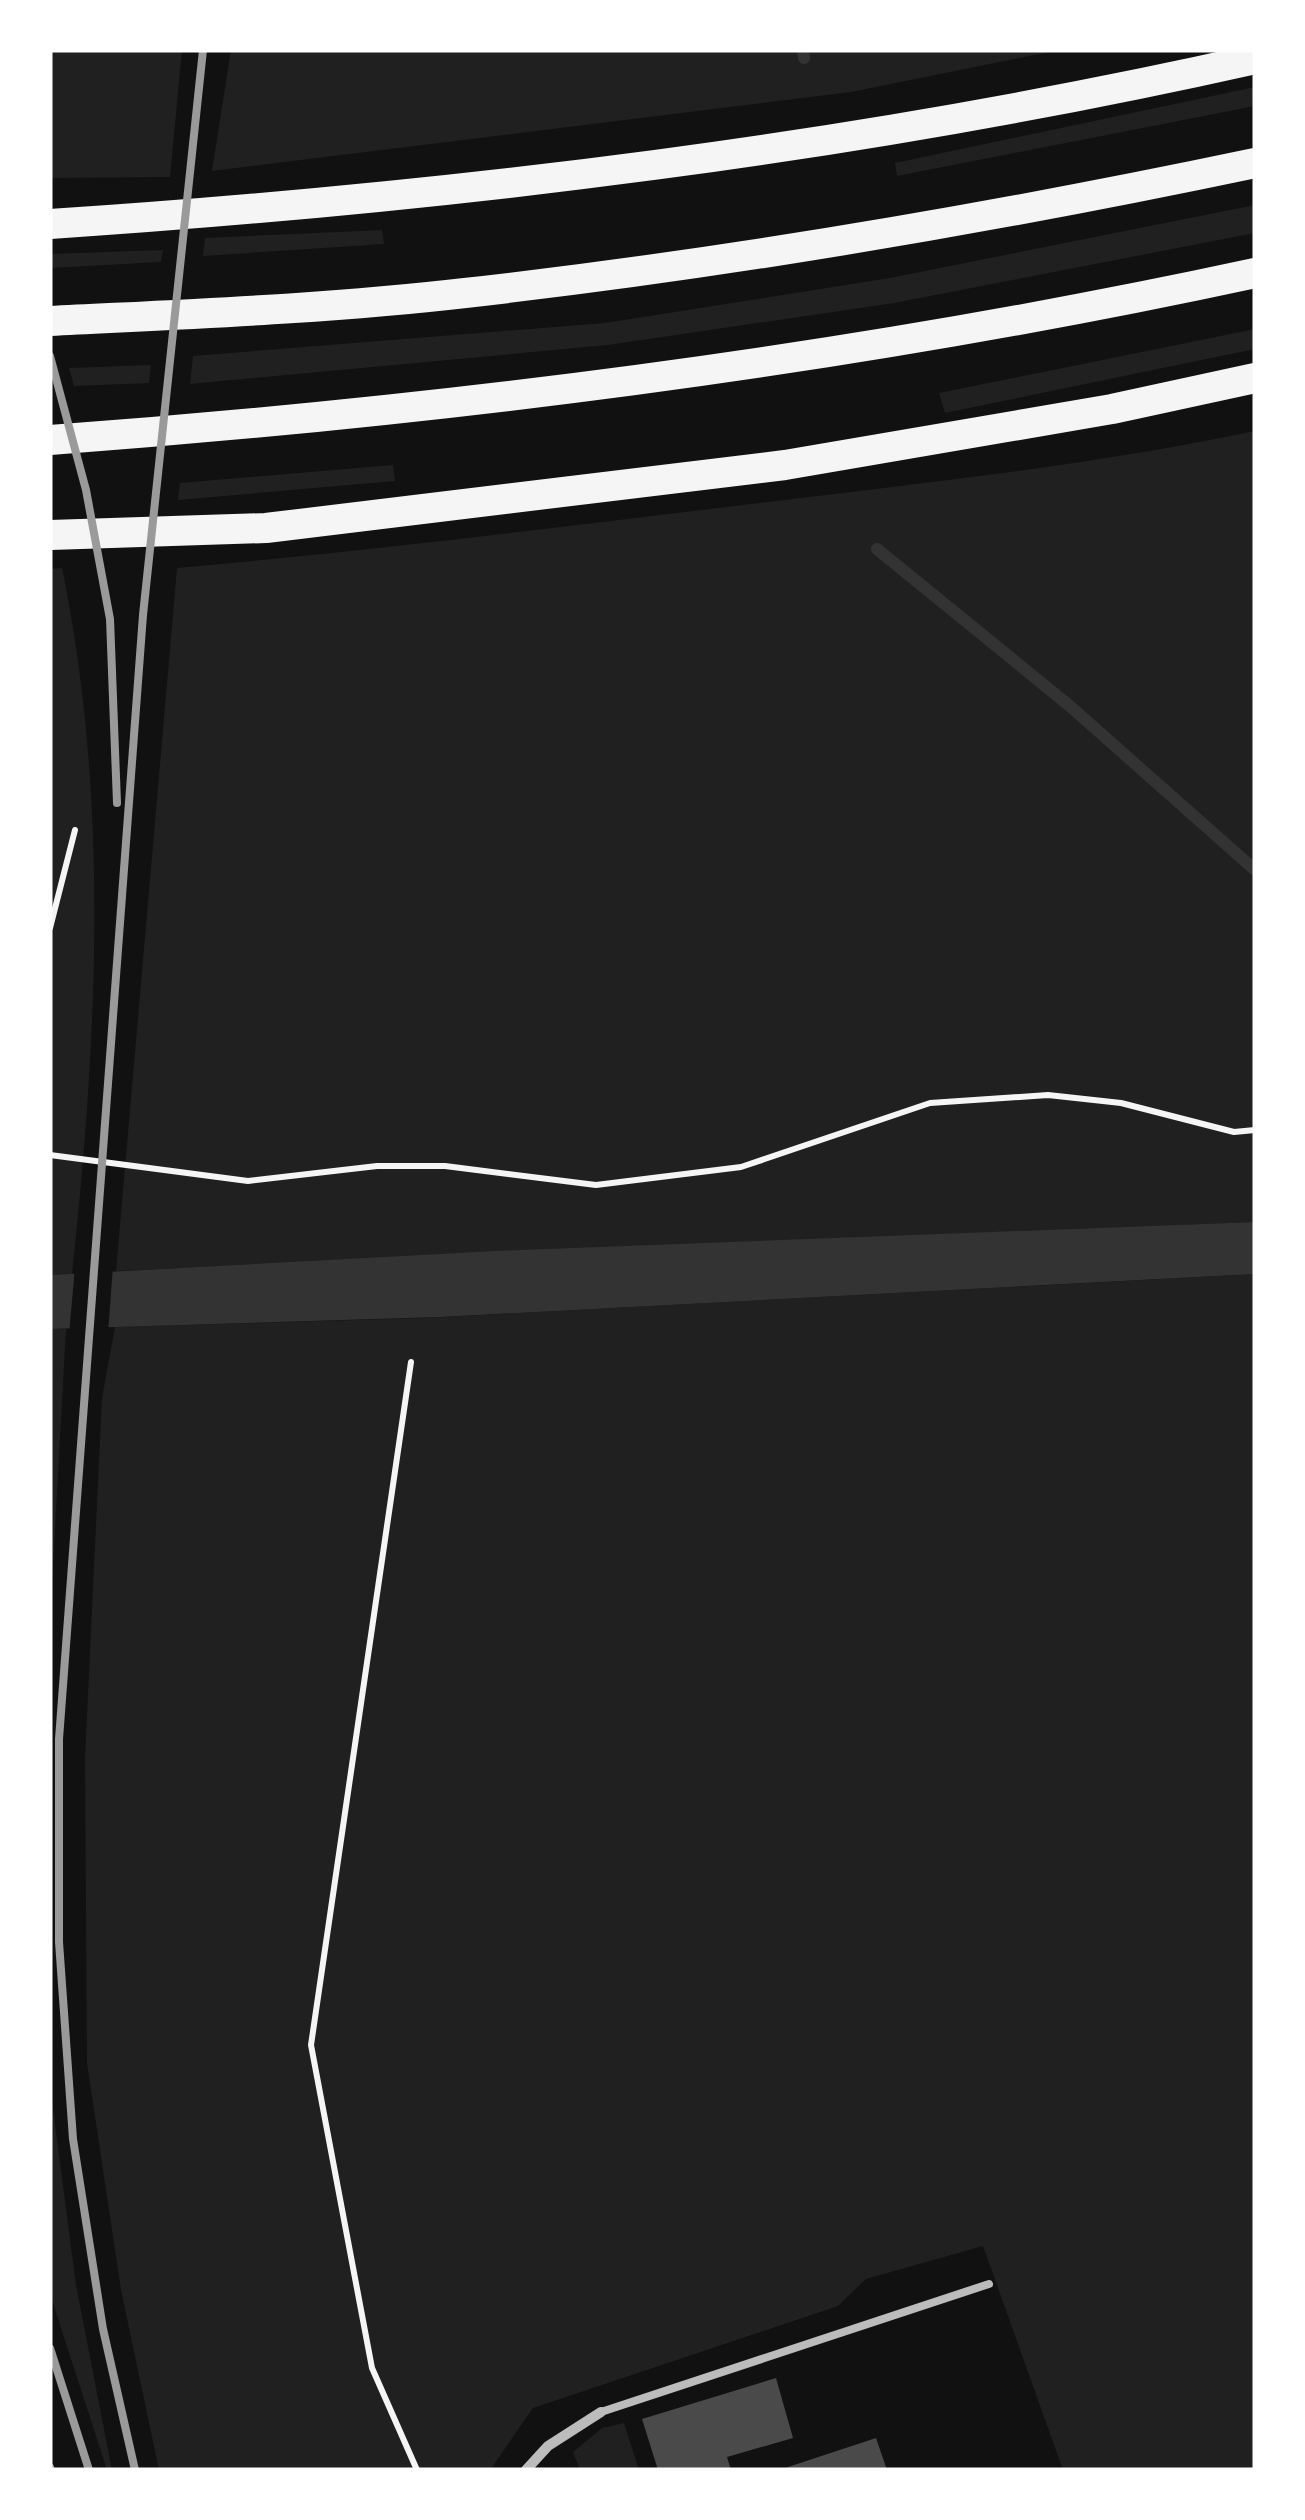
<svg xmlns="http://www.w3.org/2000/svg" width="1305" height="2520" font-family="Karla,sans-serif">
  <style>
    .green { fill: #202020 }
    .water { fill: #333 }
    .pier { fill: #111 }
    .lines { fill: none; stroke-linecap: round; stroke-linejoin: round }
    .stream { stroke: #333; stroke-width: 12 }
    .building { fill: #4a4a4a }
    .path { stroke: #f5f5f5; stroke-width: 6 }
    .service { stroke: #bcbcbc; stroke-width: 8 }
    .minor { stroke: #bcbcbc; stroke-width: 10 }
    .motorway { stroke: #f5f5f5; stroke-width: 30 }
    .rail { stroke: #9a9a9a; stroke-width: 8 }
  </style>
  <rect width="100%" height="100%" fill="#111"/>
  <path class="green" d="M 50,50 L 182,50 L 170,177 L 50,178 Z
    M 231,50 L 1059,50 L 851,92 L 212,171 Z
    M 1255,87 L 1255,106 L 897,176 L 895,163 Z
    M 1255,205 L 1255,233 L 894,303 L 608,345 L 190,384 L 193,356 L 605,323 L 890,278 Z
    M 382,230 L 384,244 L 203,256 L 205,238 Z
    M 163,250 L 161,262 L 50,268 L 50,254 Z
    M 1255,329 L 1255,349 L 945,413 L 939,393 Z
    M 151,365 L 149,383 L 74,386 L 69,368 Z
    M 1255,431 L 1255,1222 L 116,1271 L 177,568 C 369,551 560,527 751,504 C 920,483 1089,466 1255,431 Z
    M 393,465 L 395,481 L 178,500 L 180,483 Z
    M 62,568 C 110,801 97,1039 72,1274 L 50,1275 L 50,569 Z
    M 1255,1274 L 1255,2470 L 1063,2470 L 983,2246 L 866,2279 L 838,2306 L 533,2408 L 490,2470 L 159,2470 L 121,2290 L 87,2063 L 85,1758 L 102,1398 L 115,1327 L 424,1318 Z
    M 50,1329 L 66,1329 L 50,1621 Z
    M 50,2086 L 76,2285 L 112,2470 L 107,2470 L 50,2294 Z
    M 624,2423 L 639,2470 L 580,2470 L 573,2452 L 602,2428 Z"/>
  <path class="water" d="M 1255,1222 L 1255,1274 L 440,1317 L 50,1329 L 50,1275 L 496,1251 Z"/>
  <path class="pier" d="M 113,1266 L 108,1333 L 69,1334 L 75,1268 Z"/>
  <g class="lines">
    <path class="stream" d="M 803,50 L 804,58
      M 877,549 L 1071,707 L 1255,870"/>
  </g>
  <path class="building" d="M 776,2378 L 793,2438 L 727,2457 L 731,2470 L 658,2470 L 642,2419 Z
    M 876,2438 L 887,2470 L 782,2470 L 782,2469 Z"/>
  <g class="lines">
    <path class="path" d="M 50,928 L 75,830
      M 50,1155 L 248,1181 L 377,1166 L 445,1166 L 596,1185 L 741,1167 L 930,1103 L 1048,1095 L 1121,1103 L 1234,1132 L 1255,1130
      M 411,1362 L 311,2045 L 372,2368 L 417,2470"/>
    <path class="service" d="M 601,2412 L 989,2284"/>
    <path class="minor" d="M 526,2470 L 548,2446 L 601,2412"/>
    <path class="motorway" d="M 50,224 C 456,197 858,148 1255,59
      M 50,321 C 188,314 327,309 465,293 C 731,263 993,218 1255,163
      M 50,440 C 456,410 857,359 1255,273
      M 50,535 L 266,528 L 785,465 L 1112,409 L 1255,378"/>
    <path class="rail" d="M 50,356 L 86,490 L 110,619 L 117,803
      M 50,2348 L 89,2470
      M 50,2467 L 51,2470
      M 135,2470 L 103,2329 L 73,2139 L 59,1942 L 59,1739 L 143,615 L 203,50"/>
  </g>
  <rect width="1305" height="2520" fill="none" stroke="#ffffff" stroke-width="105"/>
</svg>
